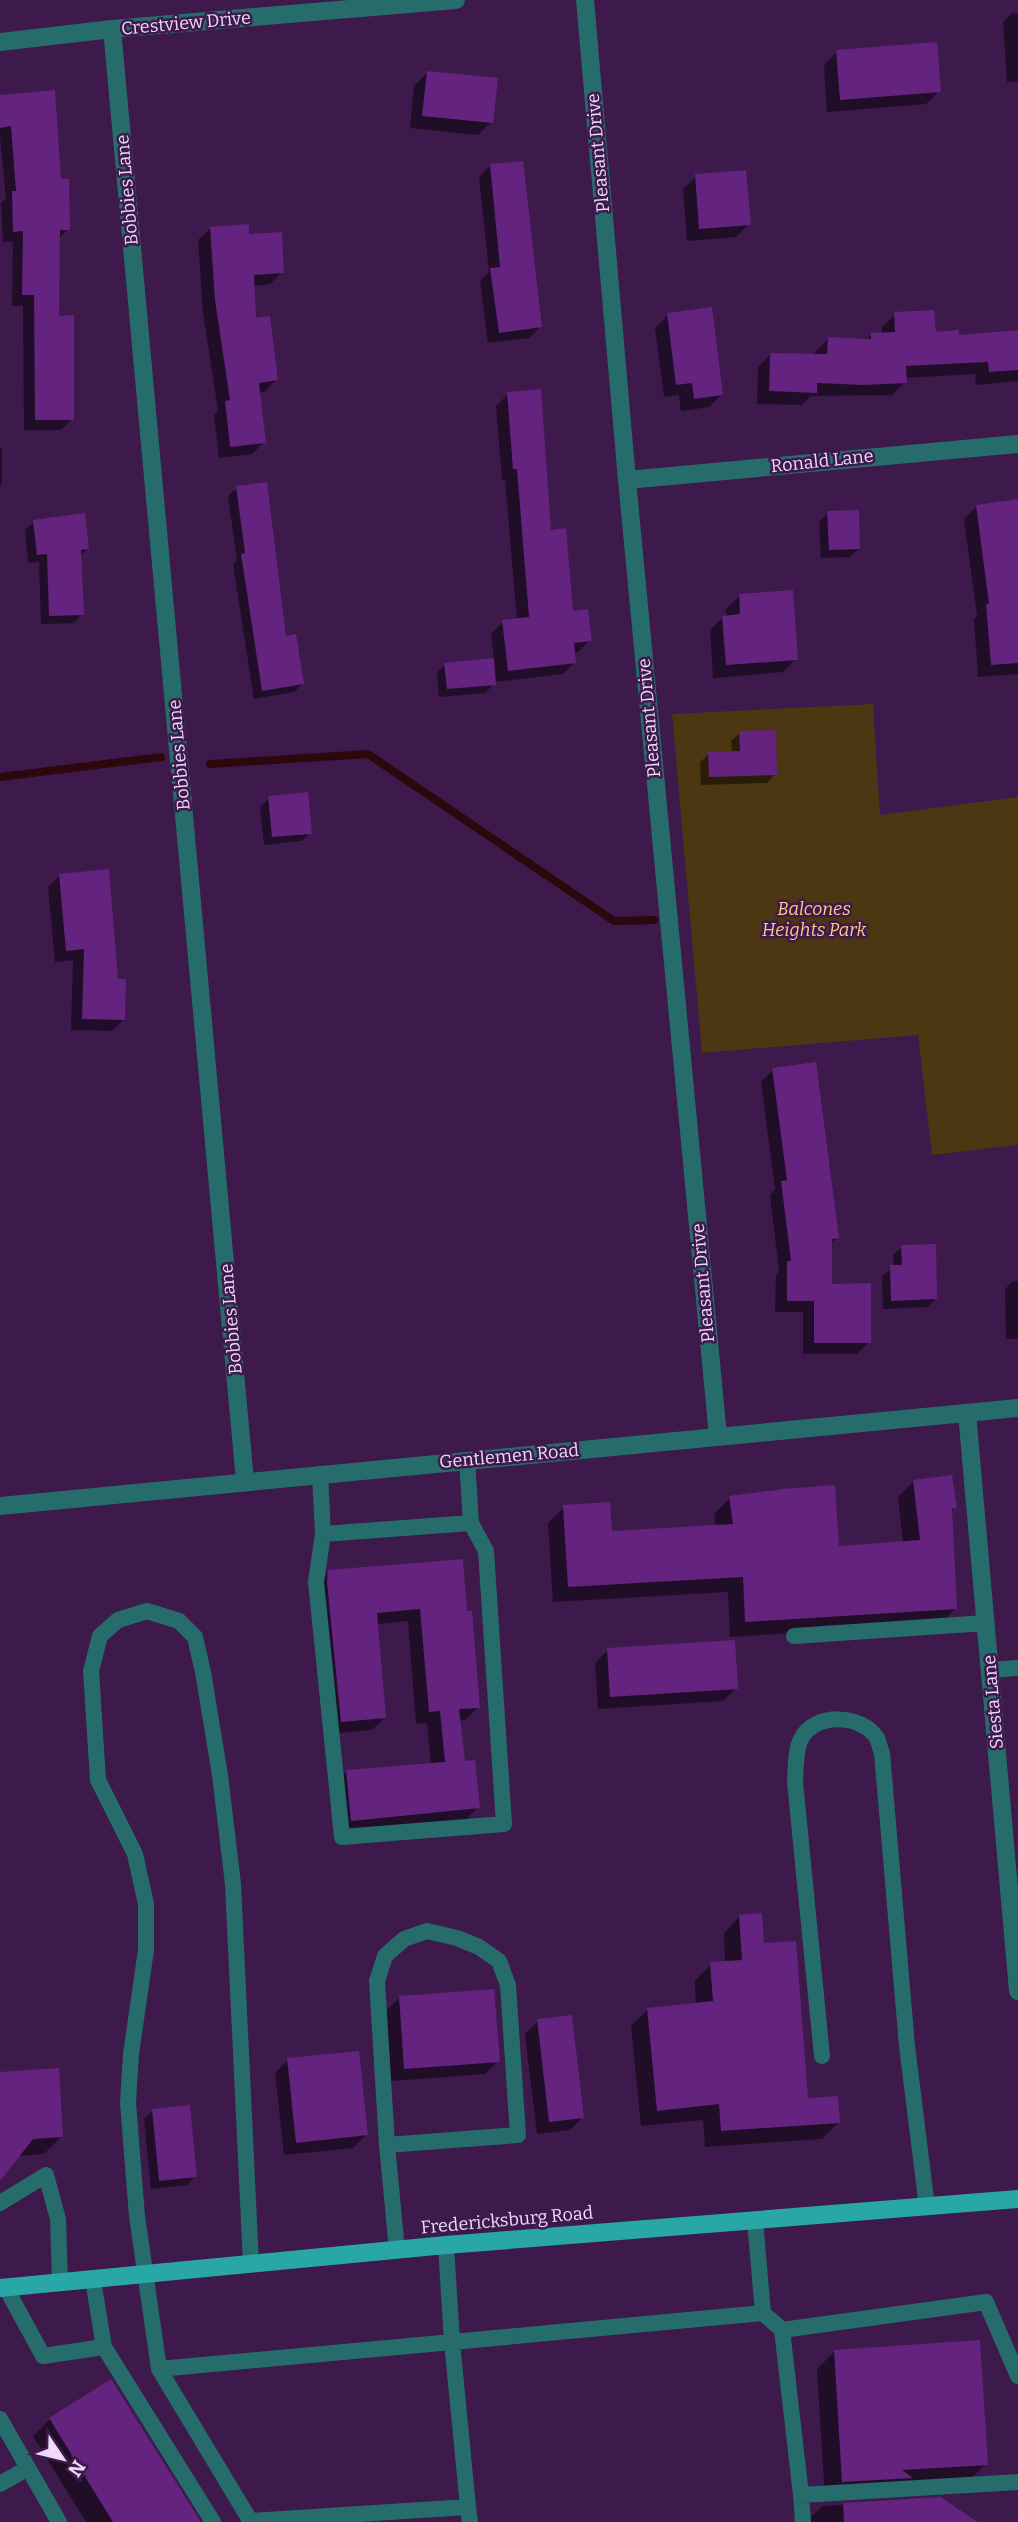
<svg xmlns="http://www.w3.org/2000/svg" width="1018" height="2522" font-family="Bitter,serif">
  <style>
    .green { fill: #4d3612 }
    .shadow { fill: #0007 }
    .lines { fill: none; stroke-linecap: round; stroke-linejoin: round }
    .stream { stroke: #2c080d; stroke-width: 8 }
    .building { fill: #64237e }
    .service { stroke: #266c6b; stroke-width: 16 }
    .minor { stroke: #266c6b; stroke-width: 18 }
    .primary { stroke: #29a6a6; stroke-width: 18 }
    .labels { text-anchor: middle; dominant-baseline: central; stroke-width: 5; stroke-linejoin: round; paint-order: stroke }
    .street-label { font-size: 18px; fill: #eed9f9; stroke: #3d194c }
    .park-label { font-size: 18px; font-style: italic; fill: #fec980; stroke: #3d194c }
  </style>
  <rect width="100%" height="100%" fill="#3d194c"/>
  <path class="green" d="M 873,704 L 880,815 L 1018,797 L 1018,1145 L 932,1155 L 918,1035 L 702,1053 L 672,714 Z"/>
  <path class="shadow" d="M 1012,13 L 1018,13 L 1018,81 L 1007,82 L 1003,22 Z
    M 837,52 L 939,91 L 926,104 L 827,112 L 824,65 Z
    M 427,73 L 491,122 L 478,135 L 410,128 L 414,86 Z
    M 0,97 L 60,181 L 68,229 L 58,239 L 57,317 L 72,419 L 61,430 L 24,430 L 23,306 L 12,306 L 13,242 L 3,242 L 1,203 L 6,199 L 0,137 Z
    M 490,166 L 540,327 L 529,338 L 488,343 L 480,281 L 489,272 L 479,177 Z
    M 696,176 L 749,224 L 736,237 L 687,241 L 683,189 Z
    M 211,228 L 248,236 L 282,272 L 270,284 L 253,286 L 254,320 L 276,380 L 264,392 L 258,393 L 264,442 L 252,454 L 219,458 L 214,415 L 218,410 L 203,313 L 198,240 Z
    M 895,314 L 934,333 L 958,337 L 1018,332 L 1018,381 L 976,385 L 975,374 L 905,378 L 905,382 L 892,395 L 811,396 L 802,405 L 757,404 L 758,367 L 771,354 L 815,356 L 815,352 L 828,339 L 866,340 L 871,335 L 882,334 L 882,327 Z
    M 668,315 L 722,394 L 709,407 L 681,411 L 679,395 L 664,397 L 655,328 Z
    M 508,394 L 550,532 L 571,613 L 590,640 L 578,652 L 573,653 L 575,662 L 563,674 L 494,682 L 486,693 L 439,697 L 437,673 L 445,664 L 494,660 L 491,634 L 503,622 L 517,620 L 505,480 L 502,480 L 496,406 Z
    M 0,448 L 2,448 L 2,484 L 0,486 Z
    M 237,488 L 285,638 L 303,683 L 294,692 L 254,699 L 233,564 L 237,560 L 228,496 Z
    M 1018,501 L 1018,674 L 978,677 L 974,619 L 977,616 L 964,519 L 977,506 Z
    M 828,513 L 859,548 L 850,557 L 821,558 L 819,522 Z
    M 34,522 L 87,549 L 80,556 L 82,614 L 74,623 L 41,624 L 39,562 L 28,563 L 25,530 Z
    M 740,596 L 796,659 L 783,672 L 713,678 L 710,630 L 723,617 L 727,617 L 726,609 Z
    M 740,733 L 775,774 L 767,783 L 701,785 L 700,762 L 709,754 L 732,753 L 731,741 Z
    M 269,798 L 310,833 L 302,841 L 264,845 L 260,807 Z
    M 60,875 L 116,980 L 123,1020 L 112,1031 L 71,1030 L 73,960 L 55,962 L 48,887 Z
    M 773,1070 L 837,1237 L 830,1244 L 830,1285 L 869,1342 L 857,1354 L 803,1354 L 803,1312 L 775,1312 L 776,1275 L 779,1271 L 770,1195 L 775,1189 L 761,1082 Z
    M 902,1247 L 936,1299 L 927,1307 L 883,1309 L 882,1276 L 894,1267 L 893,1255 Z
    M 1013,1281 L 1018,1281 L 1018,1339 L 1006,1339 L 1005,1289 Z
    M 913,1482 L 955,1508 L 950,1513 L 956,1608 L 940,1624 L 730,1637 L 728,1592 L 553,1602 L 548,1523 L 564,1507 L 610,1533 L 716,1527 L 714,1514 L 730,1498 L 837,1547 L 903,1543 L 898,1497 Z
    M 329,1572 L 465,1613 L 478,1707 L 465,1720 L 459,1721 L 463,1763 L 478,1807 L 465,1820 L 338,1833 L 333,1785 L 346,1772 L 431,1765 L 427,1723 L 416,1724 L 408,1621 L 377,1624 L 385,1717 L 372,1730 L 328,1734 L 316,1585 Z
    M 608,1650 L 736,1688 L 723,1701 L 598,1709 L 595,1663 Z
    M 740,1916 L 763,1945 L 806,2100 L 838,2123 L 822,2139 L 705,2147 L 703,2120 L 641,2126 L 631,2026 L 648,2009 L 696,2005 L 695,1981 L 711,1964 L 725,1963 L 724,1933 Z
    M 399,1998 L 498,2061 L 485,2074 L 391,2081 L 386,2011 Z
    M 538,2021 L 583,2117 L 570,2130 L 537,2134 L 525,2034 Z
    M 288,2060 L 366,2135 L 353,2148 L 284,2155 L 275,2073 Z
    M 0,2073 L 61,2137 L 44,2154 L 18,2156 L 0,2178 Z
    M 153,2110 L 195,2176 L 187,2185 L 151,2189 L 144,2119 Z
    M 834,2352 L 986,2464 L 969,2481 L 825,2498 L 817,2369 Z
    M 50,2419 L 199,2522 L 86,2522 L 33,2436 Z
    M 940,2499 L 974,2522 L 806,2522 L 822,2506 Z"/>
  <g class="lines">
    <path class="stream" d="M 210,764 L 368,754 L 614,921 L 654,920
      M 0,777 L 161,757"/>
  </g>
  <path class="building" d="M 937,42 L 941,92 L 840,100 L 836,50 Z
    M 427,71 L 498,78 L 493,123 L 422,116 Z
    M 55,90 L 61,179 L 69,179 L 70,230 L 60,230 L 59,316 L 74,315 L 74,420 L 35,420 L 34,295 L 22,295 L 23,231 L 13,232 L 12,191 L 16,191 L 11,126 L 0,128 L 0,95 Z
    M 523,161 L 542,327 L 499,333 L 490,268 L 500,267 L 490,164 Z
    M 746,170 L 751,225 L 699,229 L 695,174 Z
    M 249,224 L 249,234 L 282,232 L 284,273 L 254,275 L 256,318 L 270,316 L 278,380 L 259,383 L 266,443 L 230,447 L 225,401 L 230,400 L 215,300 L 210,227 Z
    M 712,307 L 723,395 L 694,399 L 692,383 L 676,385 L 667,313 Z
    M 934,310 L 936,332 L 959,330 L 959,335 L 1018,330 L 1018,370 L 989,372 L 988,362 L 906,366 L 907,383 L 863,385 L 817,383 L 817,393 L 769,391 L 770,353 L 827,354 L 828,337 L 871,339 L 871,333 L 895,332 L 894,312 Z
    M 541,389 L 551,530 L 566,528 L 573,611 L 588,609 L 592,641 L 574,643 L 576,663 L 508,671 L 502,620 L 529,617 L 517,469 L 513,469 L 507,392 Z
    M 267,482 L 286,636 L 296,634 L 304,684 L 262,691 L 241,554 L 245,553 L 236,486 Z
    M 1018,499 L 1018,663 L 991,665 L 986,604 L 989,604 L 976,505 Z
    M 859,510 L 860,549 L 829,550 L 827,511 Z
    M 85,513 L 89,549 L 81,550 L 84,615 L 49,616 L 47,554 L 37,555 L 33,520 Z
    M 793,590 L 798,660 L 726,665 L 722,616 L 740,614 L 739,594 Z
    M 494,658 L 496,685 L 447,689 L 444,663 Z
    M 776,730 L 777,775 L 709,777 L 708,752 L 740,751 L 739,731 Z
    M 308,792 L 312,834 L 272,837 L 268,796 Z
    M 109,869 L 118,979 L 126,979 L 125,1020 L 82,1019 L 84,949 L 66,951 L 59,874 Z
    M 816,1062 L 839,1238 L 832,1239 L 832,1284 L 871,1283 L 871,1343 L 814,1343 L 814,1301 L 787,1301 L 787,1261 L 791,1261 L 781,1181 L 787,1180 L 772,1068 Z
    M 936,1244 L 937,1299 L 891,1301 L 890,1265 L 902,1265 L 901,1245 Z
    M 952,1475 L 957,1508 L 952,1509 L 957,1609 L 745,1622 L 743,1577 L 568,1587 L 563,1505 L 610,1502 L 612,1531 L 733,1524 L 729,1496 L 783,1489 L 835,1485 L 839,1546 L 920,1540 L 913,1480 Z
    M 463,1559 L 467,1611 L 472,1611 L 480,1708 L 459,1709 L 465,1761 L 475,1760 L 480,1808 L 351,1821 L 346,1770 L 445,1762 L 440,1711 L 429,1712 L 420,1609 L 377,1613 L 386,1718 L 341,1722 L 327,1582 L 328,1570 Z
    M 735,1640 L 738,1689 L 610,1697 L 607,1648 Z
    M 762,1913 L 764,1943 L 796,1941 L 808,2098 L 838,2096 L 840,2123 L 721,2131 L 719,2104 L 657,2111 L 647,2008 L 713,2001 L 710,1962 L 742,1960 L 739,1915 Z
    M 494,1989 L 500,2062 L 404,2069 L 399,1996 Z
    M 572,2015 L 584,2118 L 549,2122 L 537,2019 Z
    M 359,2051 L 368,2135 L 296,2143 L 287,2058 Z
    M 59,2068 L 63,2137 L 33,2139 L 0,2181 L 0,2072 Z
    M 190,2105 L 197,2177 L 159,2181 L 152,2109 Z
    M 980,2340 L 988,2465 L 902,2470 L 913,2478 L 842,2482 L 834,2350 Z
    M 111,2379 L 201,2522 L 113,2522 L 49,2418 Z
    M 941,2497 L 977,2522 L 844,2522 L 843,2503 Z"/>
  <g class="lines">
    <path class="service" d="M 320,1474 L 323,1534 L 471,1523 L 467,1460
      M 323,1534 L 316,1582 L 342,1837 L 504,1824 L 486,1551 L 471,1523
      M 794,1636 L 986,1623
      M 990,1670 L 1018,1668
      M 822,2056 L 795,1782 C 796,1768 795,1751 801,1739 C 814,1712 862,1714 877,1738 C 879,1742 880,1749 882,1753 L 907,2046 L 927,2207
      M 387,2145 L 518,2135 L 508,1985 L 499,1961 L 479,1947 L 457,1938 L 427,1931 L 404,1939 L 385,1956 L 377,1981 L 387,2145 L 397,2250
      M 0,2203 L 46,2175 L 58,2219 L 60,2283
      M 251,2264 L 233,1884 L 220,1775 L 203,1672 L 195,1637 L 179,1621 L 147,1611 L 118,1620 L 100,1636 L 91,1671 L 98,1780 L 135,1854 L 146,1904 L 146,1950 L 131,2054 L 128,2103 L 137,2216 L 159,2369 L 452,2342 L 446,2245
      M 6,2288 L 43,2356 L 104,2347 L 93,2280
      M 763,2313 L 782,2330 L 986,2302 L 1018,2376
      M 782,2330 L 801,2495
      M 104,2347 L 213,2522
      M 159,2369 L 251,2522
      M 0,2419 L 59,2522
      M 0,2484 L 28,2468
      M 468,2507 L 452,2342 L 763,2313 L 755,2221
      M 250,2521 L 468,2507 L 470,2522
      M 803,2522 L 801,2495 L 1018,2482"/>
    <path class="minor" d="M 585,0 L 627,480 L 718,1436
      M 112,29 L 245,1481
      M 0,42 L 112,29 L 456,0
      M 627,480 L 1018,444
      M 967,1413 L 1018,1991
      M 0,1506 L 1018,1408"/>
    <path class="primary" d="M 0,2288 L 446,2245 L 1018,2199"/>
  </g>
  <g class="labels">
    <g class="street-label">
      <text transform="translate(186 23) rotate(-5)">Crestview Drive</text>
      <text transform="translate(598 153) rotate(-95)">Pleasant Drive</text>
      <text transform="translate(127 190) rotate(-95)">Bobbies Lane</text>
      <text transform="translate(822 461) rotate(-6)">Ronald Lane</text>
      <text transform="translate(649 718) rotate(-95)">Pleasant Drive</text>
      <text transform="translate(179 755) rotate(-95)">Bobbies Lane</text>
      <text transform="translate(703 1283) rotate(-95)">Pleasant Drive</text>
      <text transform="translate(231 1319) rotate(-95)">Bobbies Lane</text>
      <text transform="translate(509 1456) rotate(-5)">Gentlemen Road</text>
      <text transform="translate(993 1702) rotate(-95)">Siesta Lane</text>
      <text transform="translate(507 2220) rotate(-5)">Fredericksburg Road</text>
    </g>
    <g class="park-label">
      <text x="814" y="909">Balcones<tspan x="814" dy="21">Heights Park</tspan></text>
    </g>
  </g>
  <g transform="translate(63 2459) rotate(125)" stroke="#3d194c" stroke-width="5" paint-order="stroke">
  <path d="M0-5L12 26L0 18L-12 26Z" fill="#eed9f9"/>
  <text y="-10" font-size="19" font-weight="bold" text-anchor="middle" fill="#eed9f9">N</text>
  </g>
</svg>
